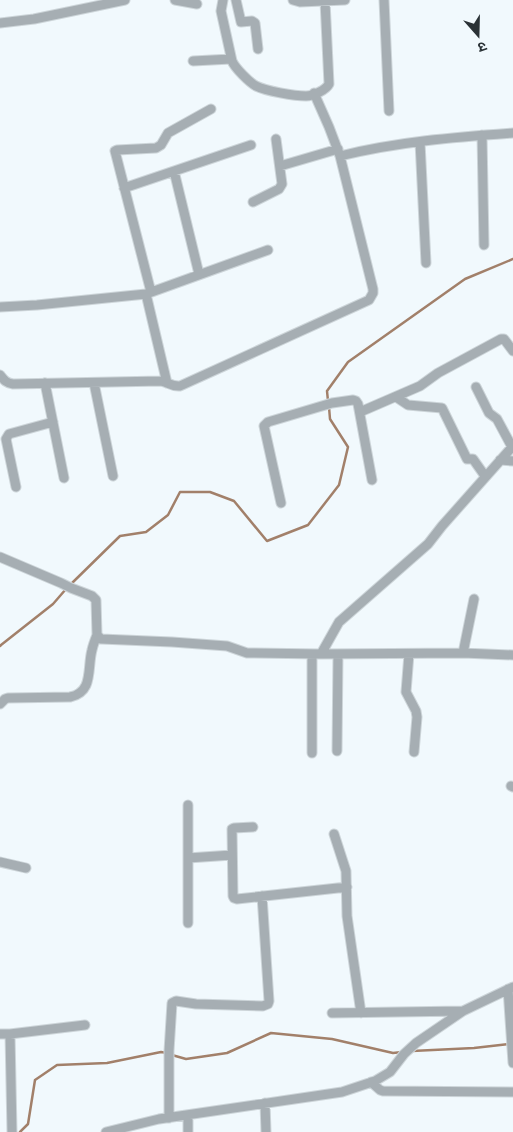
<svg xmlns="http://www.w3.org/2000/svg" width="513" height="1132" font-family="'Fira Sans Condensed','Noto Sans Devanagari',sans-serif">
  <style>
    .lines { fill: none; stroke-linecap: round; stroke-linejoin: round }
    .stream { stroke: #a2806a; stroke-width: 2.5 }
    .minor-casing { stroke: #cdd5d9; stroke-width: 11 }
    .minor { stroke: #a6aeb3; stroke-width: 9 }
  </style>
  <rect width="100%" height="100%" fill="#f1f9fd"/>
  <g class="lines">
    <path class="stream" d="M 328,401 L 327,391 L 348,362 L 465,279 L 513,259
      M 70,585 L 120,536 L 146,532 L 168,515 L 180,492 L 210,492 L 234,501 L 267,541 L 308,525 L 339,485 L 348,447 L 330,419 L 329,407
      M 0,646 L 1,645 L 53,604 L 66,589
      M 412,1051 L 474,1048 L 509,1044
      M 172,1055 L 186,1059 L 227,1053 L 271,1033 L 332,1039 L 393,1053 L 402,1052
      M 20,1132 L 28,1124 L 35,1080 L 57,1065 L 107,1063 L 161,1052 L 167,1053"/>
    <defs>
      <path id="minor" d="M 175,0 L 197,4
        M 223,0 L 221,11 L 232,61 C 235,68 249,82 256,86 C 266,91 294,96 306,96 C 313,96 326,90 329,84 L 325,1
        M 236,0 L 241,22 L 252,21 L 255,23 L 258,49
        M 293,0 L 300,2 L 345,0
        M 384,0 L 389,111
        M 0,23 L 34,19 L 125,0
        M 193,61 L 231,59
        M 482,135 L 484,245
        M 420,142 L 426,263
        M 340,156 C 396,142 455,137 513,133
        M 280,166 L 338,149
        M 174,171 L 199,274
        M 124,188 L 251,145
        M 253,202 L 279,189 L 282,184 L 276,139
        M 151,292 L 115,151 L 117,150 L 156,148 L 161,145 L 168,133 L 211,109
        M 146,294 L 167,383
        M 0,307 L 37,305 L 146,294 L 268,250
        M 0,375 C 4,380 6,383 13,384 L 161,381 C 168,382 172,387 180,386 L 369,300 L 373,293 L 373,289 L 340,156 L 329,127 L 314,93
        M 45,383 L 64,478
        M 94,383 L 113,476
        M 476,387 L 489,413 L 497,419 L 512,447
        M 396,397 L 408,405 L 442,408 L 467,459 L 473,459 L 485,476
        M 360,412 L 420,386 L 438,373 L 501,339 L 504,339 L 513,351
        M 500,460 L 513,461
        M 16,487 L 6,439 L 9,434 L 53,422
        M 281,503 L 264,426 L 268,422 L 332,403 L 353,400 L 356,401 L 358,404 L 372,480
        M 0,557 L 61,583 L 71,588 L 92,596 L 96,600 L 97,635 L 101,639 L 172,642 L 227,646 L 247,653 L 321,654 L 463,653 L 513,655
        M 463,653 L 474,599
        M 312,654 L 312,753
        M 321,654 L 339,622 L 428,544 L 442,526 L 513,446
        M 409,654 L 406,692 L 416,711 L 417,717 L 414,752
        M 0,704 L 5,699 L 8,698 L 70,697 C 94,692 87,668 92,650 C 93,645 95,640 97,635
        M 337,751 L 338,654
        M 511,786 L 513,787
        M 188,805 L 188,923
        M 253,827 L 234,828 L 232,829 L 233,896 L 234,898 L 237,899 L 347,887
        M 334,834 L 346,871 L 347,916 L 361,1013
        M 188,858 L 232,855
        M 0,862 L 26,868
        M 508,989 L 513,1063
        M 332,1013 L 463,1011
        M 0,1034 L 10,1034 L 85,1025
        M 10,1034 L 12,1132
        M 371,1082 L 380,1090 L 383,1091 L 513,1092
        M 265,1103 L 266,1132
        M 188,1115 L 188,1132
        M 169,1118 L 169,1051 L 172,1003 L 176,1001 L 196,1004 L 263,1006 L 268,1004 L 269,1001 L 262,896
        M 106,1132 L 159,1119 L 342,1092 L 375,1081 L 390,1072 L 404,1054 L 416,1043 L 463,1011 L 513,987"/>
    </defs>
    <use href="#minor" class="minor-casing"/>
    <use href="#minor" class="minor"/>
  </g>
  <g transform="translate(478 35) rotate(160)" stroke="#f1f9fd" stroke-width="4" paint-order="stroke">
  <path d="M0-4L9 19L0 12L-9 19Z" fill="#2a3236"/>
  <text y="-8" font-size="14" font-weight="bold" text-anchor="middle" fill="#2a3236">उ</text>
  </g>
</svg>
